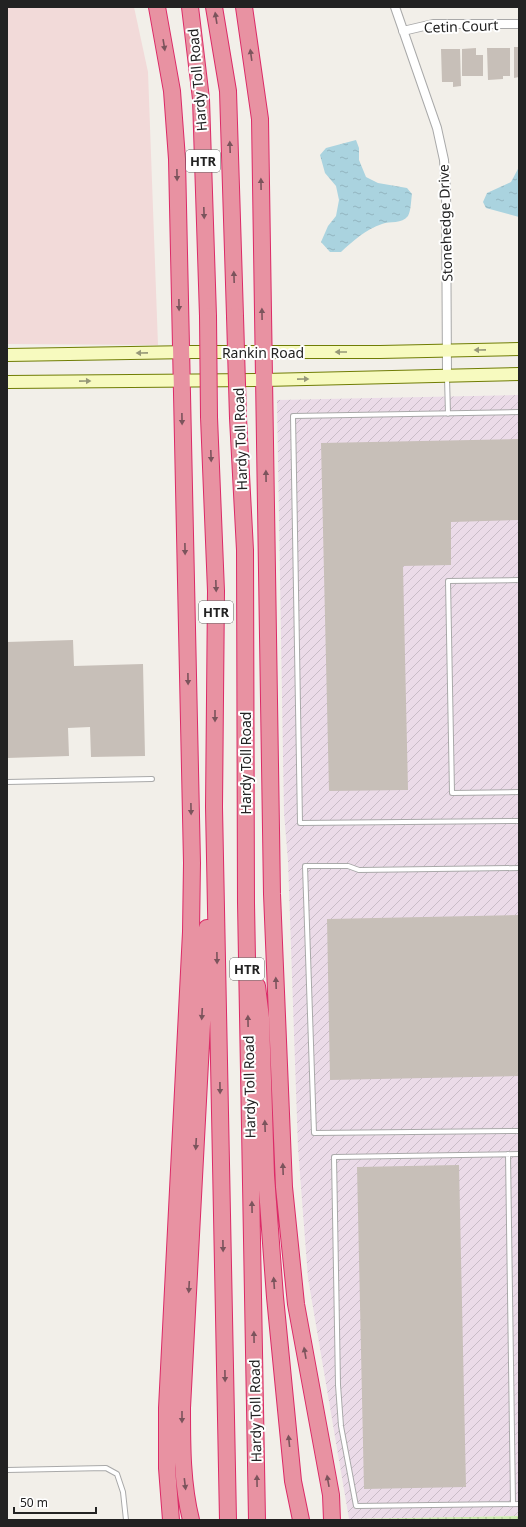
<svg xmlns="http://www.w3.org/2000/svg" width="526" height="1527" font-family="'Noto Sans',sans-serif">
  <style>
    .commercial { fill: #f2dad9 }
    .industrial { fill: url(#industrial-furrows) }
    .grass { fill: url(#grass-dots) }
    .water { fill: url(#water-ripples) }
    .building { fill: #c7bfb8 }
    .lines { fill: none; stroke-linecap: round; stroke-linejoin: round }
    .service-casing { stroke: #a9a9a9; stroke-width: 6 }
    .minor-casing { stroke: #a9a9a9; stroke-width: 10 }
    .secondary-casing { stroke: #707d05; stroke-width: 14 }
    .motorway-casing { stroke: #dc2a67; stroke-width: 18 }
    .service { stroke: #fff; stroke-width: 4 }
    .minor { stroke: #fff; stroke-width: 8 }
    .secondary { stroke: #f7fabf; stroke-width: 12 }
    .motorway { stroke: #e892a2; stroke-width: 16 }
    .motorway-bridge-casing { stroke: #dc2a67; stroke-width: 18; stroke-linecap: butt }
    .motorway-bridge { stroke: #e892a2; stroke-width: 16 }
    .oneway { fill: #7b545c }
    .oneway2 { fill: #979978 }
    .labels { text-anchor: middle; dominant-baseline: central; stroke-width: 4; stroke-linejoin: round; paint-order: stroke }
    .shield { fill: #fff; stroke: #646464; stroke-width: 1 }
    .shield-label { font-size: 13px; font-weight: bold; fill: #222 }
    .street-label { font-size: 14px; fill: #222; stroke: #fff }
  </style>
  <defs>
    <pattern id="industrial-furrows" width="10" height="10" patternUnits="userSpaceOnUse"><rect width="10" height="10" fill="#ebdbe8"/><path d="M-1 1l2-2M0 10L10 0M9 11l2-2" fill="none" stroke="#c9bcc7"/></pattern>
    <pattern id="grass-dots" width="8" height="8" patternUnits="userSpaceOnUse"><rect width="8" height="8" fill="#cdebb0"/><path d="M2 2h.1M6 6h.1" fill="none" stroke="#b0c997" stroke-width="1.8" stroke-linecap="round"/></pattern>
    <pattern id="water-ripples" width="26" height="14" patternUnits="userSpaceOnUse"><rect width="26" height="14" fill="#aad3df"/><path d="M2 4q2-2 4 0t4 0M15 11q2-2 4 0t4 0" fill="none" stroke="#92b5bf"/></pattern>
  </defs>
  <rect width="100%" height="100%" fill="#f2efe9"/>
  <path class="commercial" d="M 7,7 L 134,7 L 148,72 L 158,345 L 7,344 Z"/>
  <path class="industrial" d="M 519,395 L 519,1516 L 349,1519 L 308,1278 L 298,1148 L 288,861 L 284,813 L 277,400 Z"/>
  <path class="grass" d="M 519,1516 L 519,1520 L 349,1519 Z"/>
  <path class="water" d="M 356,140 L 359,148 L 359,160 L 366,177 L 378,183 L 407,188 L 412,194 C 411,200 411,211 408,216 C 402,224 390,221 382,224 C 366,229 353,241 341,252 L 330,252 L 321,242 L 328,226 L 336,216 L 339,200 L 336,186 L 325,173 L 320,155 L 326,148 Z
    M 519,167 L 519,217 L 486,208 L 483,202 L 487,193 L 511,182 Z"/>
  <path class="building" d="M 514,47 L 519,47 L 519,77 L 514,78 Z
    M 476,48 L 476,55 L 483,55 L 483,76 L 462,76 L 462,49 Z
    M 487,48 L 510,48 L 510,76 L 503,76 L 503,79 L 488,80 Z
    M 441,49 L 460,49 L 461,86 L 453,87 L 453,82 L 442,82 Z
    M 519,439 L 519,520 L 451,522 L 451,565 L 403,566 L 408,790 L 329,791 L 321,443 Z
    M 73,640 L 74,666 L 143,664 L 145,756 L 91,757 L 90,727 L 68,728 L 69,756 L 7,758 L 7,642 Z
    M 519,915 L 519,1076 L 330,1080 L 327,919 Z
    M 459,1165 L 466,1487 L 364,1489 L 357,1167 Z"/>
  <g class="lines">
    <defs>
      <path id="service" d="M 447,378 L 448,414
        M 519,412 L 293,416 L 300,823 L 519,821
        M 519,580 L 448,581 L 452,793 L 519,792
        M 7,782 L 152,779
        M 519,868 L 359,870 L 348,866 L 305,866 L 314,1133 L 519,1131
        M 508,1154 L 513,1504
        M 519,1154 L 334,1157 L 338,1385 L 341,1426 L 356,1506 L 519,1504
        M 7,1470 L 106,1468 L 117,1474 L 123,1492 L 126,1520"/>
      <path id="minor" d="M 395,7 L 437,128 L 444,160 L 446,190 L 447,375
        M 403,31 L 433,24 L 519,24"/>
      <path id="secondary" d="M 7,355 L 192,352 L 380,352 L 519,349
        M 7,382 L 264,380 L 519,374"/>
      <path id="motorway" d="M 157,7 L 172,91 L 177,159 L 192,863 L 191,932 L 167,1408 L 167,1468 L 171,1520
        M 190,7 L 201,99 L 208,316
        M 214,7 L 228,91 L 235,316
        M 244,7 L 260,119 L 272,894 L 284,1187 L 296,1304 L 331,1495 L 332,1520
        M 209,417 L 216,591 L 214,807 L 228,1520
        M 238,418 L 245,550 L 246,903 L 257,1520
        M 257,986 L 261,1018 L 266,1175 L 275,1297 L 293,1481 L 301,1520
        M 191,1520 C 182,1484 182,1446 182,1408 L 207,928"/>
    </defs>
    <use href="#service" class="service-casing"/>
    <use href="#minor" class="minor-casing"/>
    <use href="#secondary" class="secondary-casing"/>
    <use href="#motorway" class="motorway-casing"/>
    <use href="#service" class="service"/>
    <use href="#minor" class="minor"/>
    <use href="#secondary" class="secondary"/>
    <use href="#motorway" class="motorway"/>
    <defs>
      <path id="motorway-bridge" d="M 208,316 L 209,417
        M 235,316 L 238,418"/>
    </defs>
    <use href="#motorway-bridge" class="motorway-bridge-casing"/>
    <use href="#motorway-bridge" class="motorway-bridge"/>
  </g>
  <defs><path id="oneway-solid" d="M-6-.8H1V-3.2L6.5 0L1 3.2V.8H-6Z"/></defs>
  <g class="oneway">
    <use href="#oneway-solid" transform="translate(216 18) rotate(-99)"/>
    <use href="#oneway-solid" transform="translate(164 45) rotate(81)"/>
    <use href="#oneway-solid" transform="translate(251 55) rotate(-98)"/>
    <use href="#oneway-solid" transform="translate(230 147) rotate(-92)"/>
    <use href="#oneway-solid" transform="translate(177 175) rotate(89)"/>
    <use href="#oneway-solid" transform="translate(261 184) rotate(-91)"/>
    <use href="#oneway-solid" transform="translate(204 213) rotate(88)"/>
    <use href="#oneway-solid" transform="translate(234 277) rotate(-92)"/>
    <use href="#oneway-solid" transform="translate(179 305) rotate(89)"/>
    <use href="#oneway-solid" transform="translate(262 314) rotate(-91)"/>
    <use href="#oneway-solid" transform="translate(182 419) rotate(89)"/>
    <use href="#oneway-solid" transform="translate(211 456) rotate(88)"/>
    <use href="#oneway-solid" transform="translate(266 476) rotate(-91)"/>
    <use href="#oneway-solid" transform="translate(185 549) rotate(89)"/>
    <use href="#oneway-solid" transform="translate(216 586) rotate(88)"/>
    <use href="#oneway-solid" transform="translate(188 679) rotate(89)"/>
    <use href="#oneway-solid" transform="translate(215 716) rotate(90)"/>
    <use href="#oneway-solid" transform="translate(191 809) rotate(89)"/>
    <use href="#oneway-solid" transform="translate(217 958) rotate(89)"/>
    <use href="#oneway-solid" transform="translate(276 983) rotate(-92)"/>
    <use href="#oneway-solid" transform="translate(202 1014) rotate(93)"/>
    <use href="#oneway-solid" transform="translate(248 1021) rotate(-91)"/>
    <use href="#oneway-solid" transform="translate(220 1088) rotate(89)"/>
    <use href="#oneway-solid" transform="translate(265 1126) rotate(-92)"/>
    <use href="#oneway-solid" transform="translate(196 1144) rotate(93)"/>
    <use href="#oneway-solid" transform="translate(283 1169) rotate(-92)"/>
    <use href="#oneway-solid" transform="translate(252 1207) rotate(-91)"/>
    <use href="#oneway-solid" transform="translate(223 1246) rotate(89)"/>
    <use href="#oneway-solid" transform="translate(274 1283) rotate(-94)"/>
    <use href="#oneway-solid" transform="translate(189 1287) rotate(93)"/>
    <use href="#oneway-solid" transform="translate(254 1337) rotate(-91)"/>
    <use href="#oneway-solid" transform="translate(305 1353) rotate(-100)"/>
    <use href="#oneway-solid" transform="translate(225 1376) rotate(89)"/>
    <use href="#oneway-solid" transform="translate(182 1417) rotate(90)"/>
    <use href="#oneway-solid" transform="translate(289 1441) rotate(-96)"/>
    <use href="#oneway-solid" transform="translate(257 1481) rotate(-91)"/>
    <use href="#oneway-solid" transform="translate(328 1481) rotate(-100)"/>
    <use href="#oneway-solid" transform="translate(185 1484) rotate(83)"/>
  </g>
  <g class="oneway2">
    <use href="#oneway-solid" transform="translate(480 350) rotate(179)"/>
    <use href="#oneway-solid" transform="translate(341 352) rotate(180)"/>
    <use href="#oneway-solid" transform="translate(142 353) rotate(179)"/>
    <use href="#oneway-solid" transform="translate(303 379) rotate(-1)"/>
    <use href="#oneway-solid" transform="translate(85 381) rotate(-1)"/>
  </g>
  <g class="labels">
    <g class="shield">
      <rect x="186" y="150" width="34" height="22" rx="3"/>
      <rect x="199" y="601" width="34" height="22" rx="3"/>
      <rect x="230" y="958" width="34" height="22" rx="3"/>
    </g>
    <g class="shield-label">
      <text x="203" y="161">HTR</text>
      <text x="216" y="612">HTR</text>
      <text x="247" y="969">HTR</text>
    </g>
    <g class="street-label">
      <text transform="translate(461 26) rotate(-2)">Cetin Court</text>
      <text transform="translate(197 80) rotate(-95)">Hardy Toll Road</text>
      <text transform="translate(445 223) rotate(-92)">Stonehedge Drive</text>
      <text x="263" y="352">Rankin Road</text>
      <text transform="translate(240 439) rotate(-92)">Hardy Toll Road</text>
      <text transform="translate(245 763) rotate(-90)">Hardy Toll Road</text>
      <text transform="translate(249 1087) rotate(-91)">Hardy Toll Road</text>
      <text transform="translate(255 1411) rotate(-91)">Hardy Toll Road</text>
    </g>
  </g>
  <rect width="526" height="1527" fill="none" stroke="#222222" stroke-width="16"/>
  <path d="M14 1507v6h82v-6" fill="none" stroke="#222222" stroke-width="2"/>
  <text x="20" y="1507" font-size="12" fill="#222222" stroke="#ffffff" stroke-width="3" paint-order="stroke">50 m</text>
</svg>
